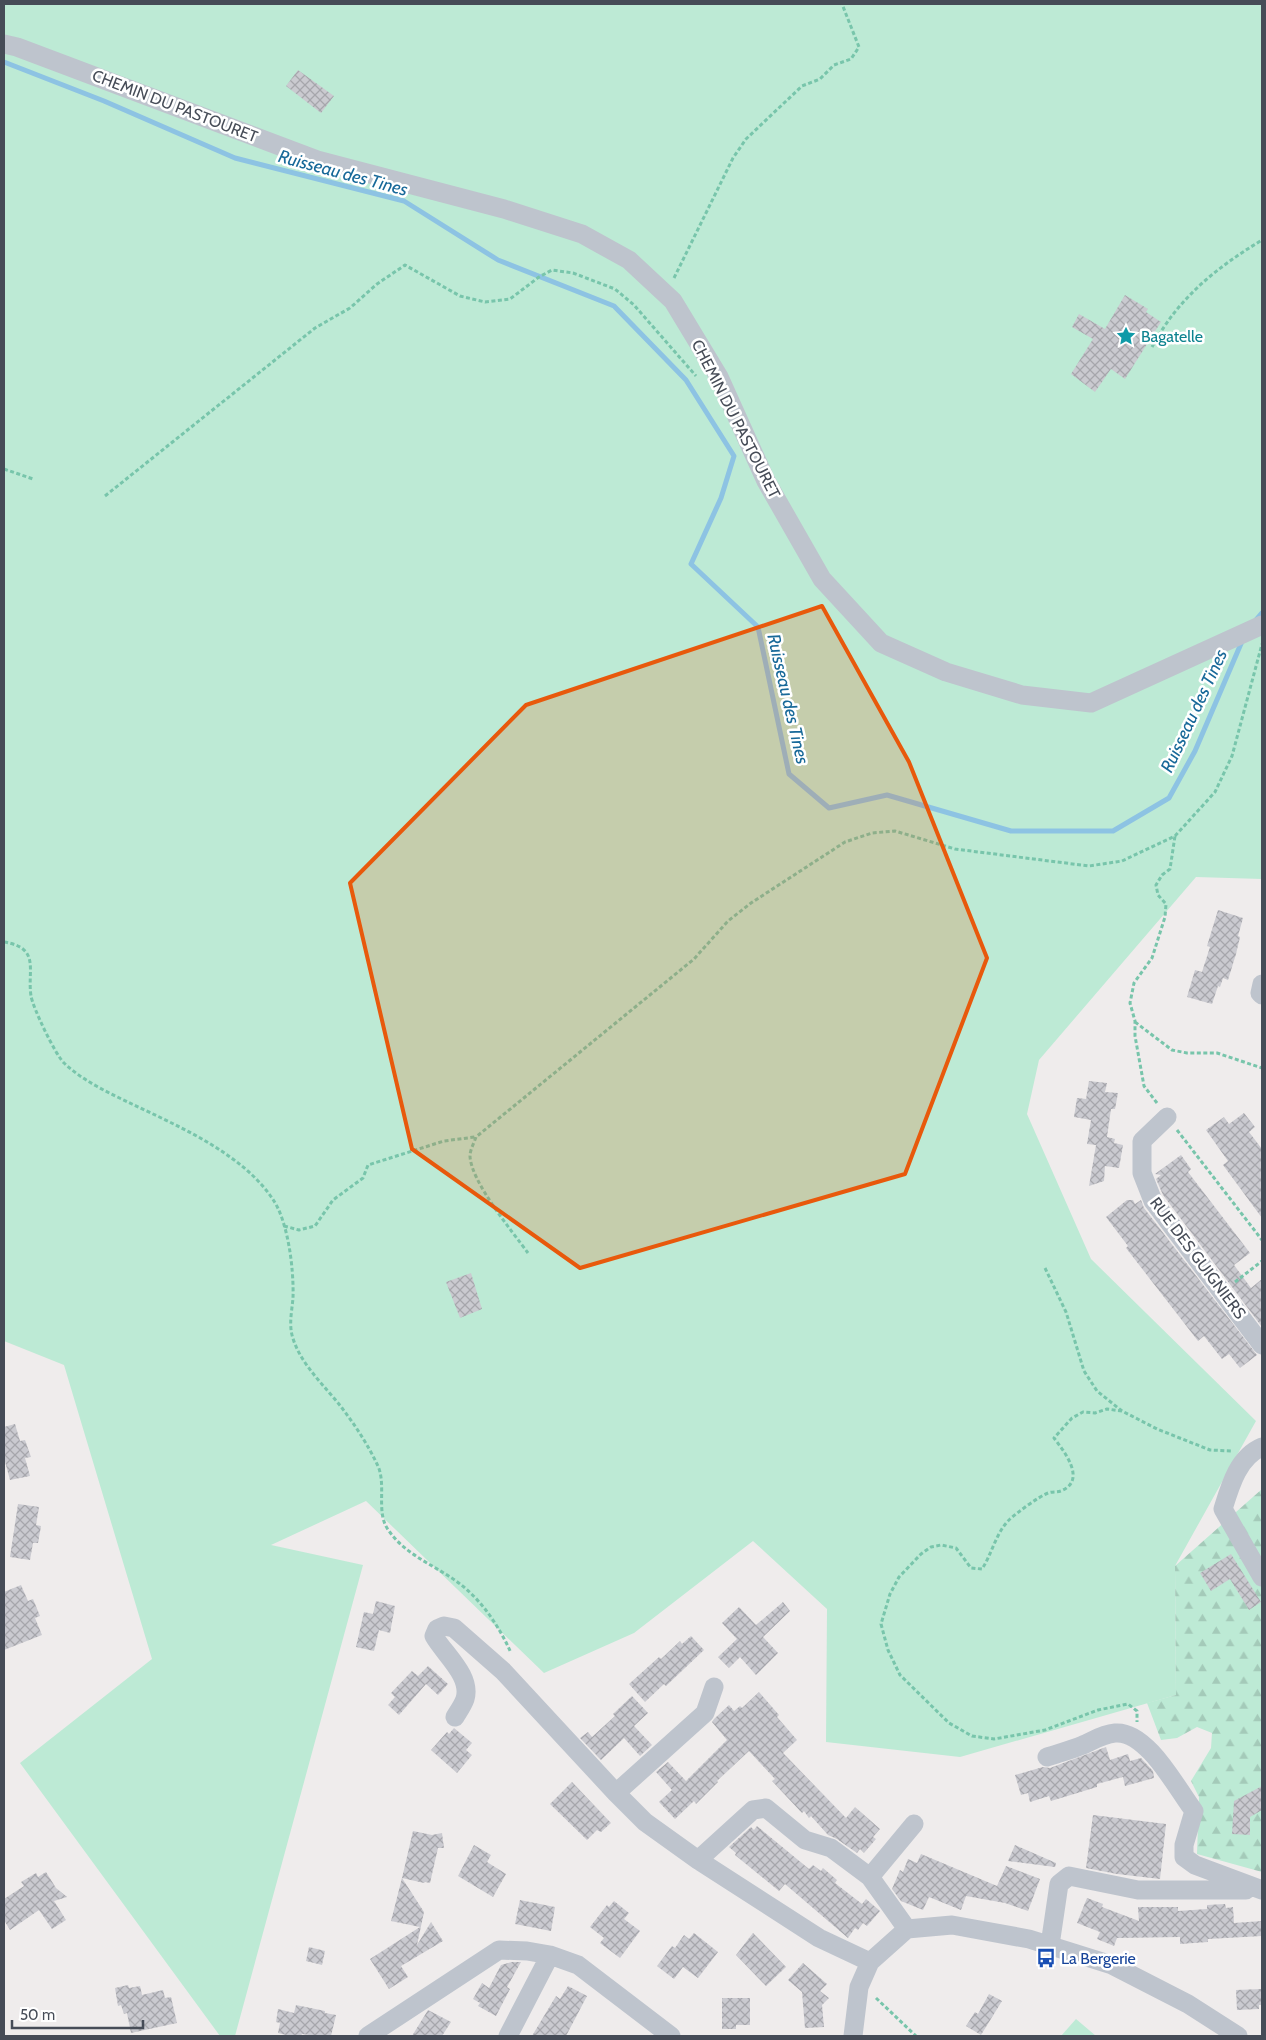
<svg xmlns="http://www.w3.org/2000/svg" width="1266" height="2040" font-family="Cabin,sans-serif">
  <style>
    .green { fill: #bdead5 }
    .forest { fill: url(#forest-firs) }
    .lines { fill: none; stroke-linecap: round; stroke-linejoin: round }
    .stream { stroke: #8dc3e3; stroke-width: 5 }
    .building { fill: url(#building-cross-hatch) }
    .path { stroke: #78c5ab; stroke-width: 3; stroke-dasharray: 4 2.5; stroke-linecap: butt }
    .minor { stroke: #bec4cd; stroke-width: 19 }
    .marked { fill: #e8590c; fill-opacity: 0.2; stroke: #e8590c; stroke-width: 4; stroke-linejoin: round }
    .labels { text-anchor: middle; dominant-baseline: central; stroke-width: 5; stroke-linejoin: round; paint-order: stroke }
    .street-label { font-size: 16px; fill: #464c57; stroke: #fff }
    .culture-label { font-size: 16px; fill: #0d838f; stroke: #fff; text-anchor: start }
    .transit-label { font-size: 16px; fill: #164399; stroke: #fff; text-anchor: start }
    .water-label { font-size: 18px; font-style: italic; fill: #186999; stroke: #fff }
  </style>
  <defs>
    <pattern id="forest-firs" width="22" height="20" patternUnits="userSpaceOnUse" patternTransform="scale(1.25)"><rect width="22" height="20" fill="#bdead5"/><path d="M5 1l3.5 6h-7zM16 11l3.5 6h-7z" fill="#a4cab9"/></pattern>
    <pattern id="building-cross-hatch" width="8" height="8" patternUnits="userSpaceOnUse" patternTransform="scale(1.25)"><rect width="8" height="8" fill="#cacad0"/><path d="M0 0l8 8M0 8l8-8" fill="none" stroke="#a6a6ac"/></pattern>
  </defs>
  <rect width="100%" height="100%" fill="#efecec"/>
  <path class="green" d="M 4,4 L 1262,4 L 1262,879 L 1196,877 L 1039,1060 L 1027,1114 L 1091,1259 L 1256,1421 L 1175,1566 L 1176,1695 L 960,1757 L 826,1742 L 827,1609 L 753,1541 L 634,1633 L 544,1673 L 366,1501 L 271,1545 L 363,1565 L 235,2036 L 220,2036 L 20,1763 L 152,1659 L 64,1365 L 4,1341 Z
    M 1076,2019 L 1096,2036 L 1061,2036 Z"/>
  <path class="forest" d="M 1262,1489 L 1262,1872 L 1197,1854 L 1199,1797 L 1191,1781 L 1211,1748 L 1212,1733 L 1197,1727 L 1177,1738 L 1161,1740 L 1147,1703 L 1176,1695 L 1175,1566 Z"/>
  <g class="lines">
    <path class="stream" d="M 4,62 L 104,101 L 235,158 L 404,201 L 498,260 L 614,306 L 686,380 L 734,456 L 721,498 L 691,564 L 758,627 L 789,774 L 829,808 L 887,795 L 1011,831 L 1113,831 L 1169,798 L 1195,751 L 1243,639
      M 1256,620 L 1262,613"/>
  </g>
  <path class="building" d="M 298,70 L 334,96 L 321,113 L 286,86 Z
    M 1125,295 L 1148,309 L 1146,312 L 1161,322 L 1125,379 L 1111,369 L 1095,392 L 1071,374 L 1093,339 L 1072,327 L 1079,314 L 1105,329 Z
    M 1218,910 L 1243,918 L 1238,936 L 1240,937 L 1236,954 L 1228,980 L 1223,978 L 1220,987 L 1218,986 L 1212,1004 L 1187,997 L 1195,970 L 1202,972 L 1210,947 L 1207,946 Z
    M 1089,1081 L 1107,1083 L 1105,1092 L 1118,1093 L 1115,1109 L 1111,1109 L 1107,1137 L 1115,1139 L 1114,1143 L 1123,1145 L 1119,1168 L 1105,1166 L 1104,1181 L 1089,1186 L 1096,1145 L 1087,1144 L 1091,1120 L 1074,1117 L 1077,1098 L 1086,1099 Z
    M 1244,1113 L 1255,1127 L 1249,1132 L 1262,1149 L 1262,1218 L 1223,1165 L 1228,1161 L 1206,1130 L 1224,1117 L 1229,1124 Z
    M 1181,1155 L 1191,1169 L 1188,1172 L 1250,1253 L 1234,1265 L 1251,1288 L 1262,1279 L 1262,1327 L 1163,1195 L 1156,1179 L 1161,1175 L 1155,1174 Z
    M 1127,1200 L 1133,1200 L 1135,1204 L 1141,1200 L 1144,1208 L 1257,1355 L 1240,1368 L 1229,1354 L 1222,1359 L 1204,1336 L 1198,1341 L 1126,1248 L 1128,1246 L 1106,1217 Z
    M 471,1273 L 482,1309 L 460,1318 L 446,1282 Z
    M 15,1424 L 20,1441 L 25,1440 L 31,1457 L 25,1458 L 30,1476 L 10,1480 L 4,1458 L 4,1427 Z
    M 18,1504 L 39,1507 L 36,1525 L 41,1526 L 38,1543 L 33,1543 L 30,1560 L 10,1557 Z
    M 1231,1554 L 1261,1602 L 1249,1610 L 1230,1579 L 1211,1591 L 1200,1573 Z
    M 21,1585 L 28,1601 L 33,1599 L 40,1616 L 35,1618 L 42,1635 L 4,1650 L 4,1592 Z
    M 376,1601 L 395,1606 L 390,1633 L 379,1630 L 374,1651 L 356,1647 L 364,1612 L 373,1614 Z
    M 783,1602 L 790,1611 L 763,1637 L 778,1653 L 756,1675 L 740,1657 L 729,1668 L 718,1657 L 737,1639 L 722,1623 L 739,1607 L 756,1625 Z
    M 691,1636 L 704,1650 L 666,1686 L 664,1684 L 645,1702 L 629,1684 L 659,1657 L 661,1659 L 680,1641 L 682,1644 Z
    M 428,1666 L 448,1684 L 438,1695 L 426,1684 L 399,1715 L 388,1705 L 395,1697 L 391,1693 L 412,1671 L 418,1676 Z
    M 759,1692 L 779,1715 L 777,1717 L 797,1740 L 783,1753 L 846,1818 L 855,1807 L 880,1829 L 873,1837 L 876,1839 L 864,1853 L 860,1849 L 857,1853 L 837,1839 L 828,1835 L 811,1816 L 809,1818 L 804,1811 L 802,1813 L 772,1781 L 775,1779 L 749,1751 L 717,1781 L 718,1782 L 696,1804 L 694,1801 L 675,1819 L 659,1802 L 672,1790 L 656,1772 L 668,1762 L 686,1781 L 727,1740 L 712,1722 L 714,1719 L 729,1705 L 734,1711 L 740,1706 L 742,1708 Z
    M 632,1696 L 648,1713 L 634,1726 L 652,1745 L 640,1756 L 624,1738 L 601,1760 L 580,1738 L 588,1732 L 592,1737 L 615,1716 L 613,1714 Z
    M 454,1728 L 472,1743 L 466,1750 L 472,1755 L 457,1773 L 431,1750 L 447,1732 L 449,1734 Z
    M 1106,1747 L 1110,1760 L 1128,1754 L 1130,1761 L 1141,1758 L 1153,1771 L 1154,1778 L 1125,1786 L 1123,1777 L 1097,1784 L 1097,1787 L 1051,1801 L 1049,1796 L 1030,1802 L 1028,1793 L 1021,1795 L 1015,1775 L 1043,1767 L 1050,1768 Z
    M 572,1782 L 611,1823 L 601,1832 L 597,1830 L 587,1840 L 550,1804 Z
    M 1262,1786 L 1262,1810 L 1250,1817 L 1250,1835 L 1232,1834 L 1234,1801 Z
    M 1093,1815 L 1166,1824 L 1160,1879 L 1117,1874 L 1086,1868 Z
    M 757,1826 L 809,1869 L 813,1865 L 821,1871 L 823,1868 L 837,1880 L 835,1883 L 862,1904 L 866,1899 L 880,1911 L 867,1926 L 863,1923 L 858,1930 L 855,1928 L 848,1938 L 785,1884 L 779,1891 L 735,1855 L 736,1853 L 729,1847 L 751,1827 L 754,1830 Z
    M 413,1831 L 432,1835 L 442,1833 L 444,1848 L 438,1848 L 430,1883 L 425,1882 L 424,1883 L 402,1878 Z
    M 474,1845 L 491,1855 L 487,1862 L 506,1874 L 493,1897 L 458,1876 Z
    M 1015,1845 L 1056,1863 L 1055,1867 L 1008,1861 Z
    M 921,1854 L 997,1886 L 1006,1866 L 1040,1879 L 1028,1911 L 1005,1903 L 966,1896 L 961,1910 L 929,1897 L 923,1910 L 901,1901 L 892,1889 L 900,1870 L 903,1872 L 908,1859 L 917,1863 Z
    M 46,1872 L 56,1888 L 67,1897 L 54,1901 L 66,1920 L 52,1929 L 39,1910 L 10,1930 L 4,1920 L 4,1899 L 24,1886 L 21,1882 L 36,1873 L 38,1877 Z
    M 402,1878 L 424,1912 L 417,1945 L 431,1922 L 443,1941 L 401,1966 L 408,1977 L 389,1989 L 370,1959 L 420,1927 L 391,1921 Z
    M 1087,1898 L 1103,1904 L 1102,1907 L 1139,1921 L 1138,1907 L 1178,1907 L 1178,1911 L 1207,1909 L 1207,1905 L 1225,1904 L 1226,1908 L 1233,1907 L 1234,1923 L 1262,1921 L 1262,1936 L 1208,1939 L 1208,1942 L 1180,1944 L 1180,1937 L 1117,1938 L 1114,1946 L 1097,1939 L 1100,1932 L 1077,1923 Z
    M 520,1900 L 555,1907 L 551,1931 L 515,1924 Z
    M 614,1901 L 629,1913 L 624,1919 L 640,1931 L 620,1958 L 600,1943 L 604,1938 L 590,1927 L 607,1905 L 609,1907 Z
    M 694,1933 L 718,1952 L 698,1978 L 683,1967 L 674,1979 L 657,1966 L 672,1946 L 675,1948 L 684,1935 L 689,1939 Z
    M 753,1933 L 786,1967 L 766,1986 L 736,1955 Z
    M 309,1947 L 325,1951 L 322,1965 L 306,1961 Z
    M 512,1962 L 521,1962 L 507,1987 L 510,1989 L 496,2016 L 478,2006 L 480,2003 L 473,1999 L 482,1983 L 489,1988 L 501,1965 Z
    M 803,1963 L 827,1984 L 820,1991 L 829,1998 L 822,2005 L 824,2027 L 805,2028 L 802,1992 L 788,1980 Z
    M 128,1985 L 129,1988 L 140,1986 L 142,1995 L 163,1990 L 165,1998 L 171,1997 L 177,2023 L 131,2033 L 127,2013 L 124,2014 L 121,2005 L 118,2006 L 115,1988 Z
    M 568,1986 L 587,1996 L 566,2036 L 532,2036 L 556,1996 L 560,1999 Z
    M 1262,1989 L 1262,2005 L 1259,2005 L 1259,2009 L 1237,2010 L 1236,1990 Z
    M 989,1994 L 1002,2001 L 981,2035 L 966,2026 L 975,2012 L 978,2014 Z
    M 722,1998 L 750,1998 L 750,2025 L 736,2025 L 736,2029 L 722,2029 Z
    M 296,2005 L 325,2011 L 325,2013 L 336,2015 L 331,2036 L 315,2036 L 302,2034 L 301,2036 L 290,2036 L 278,2033 L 280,2023 L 276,2022 L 278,2009 L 294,2013 Z
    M 428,2010 L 451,2022 L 442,2036 L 412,2036 Z"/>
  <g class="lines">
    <path class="path" d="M 674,278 L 733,158 L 746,139 L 802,86 L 820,79 L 834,65 L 851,59 L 859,47 L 842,4
      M 1152,347 C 1178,298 1216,268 1262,240
      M 4,469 L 33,479
      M 105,496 L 315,328 L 350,308 L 377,284 L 405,265 L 460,296 L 485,302 L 510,299 L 539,277 L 552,270 L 573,273 L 615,289 L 634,305 L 696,376
      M 4,942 C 41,948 27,970 31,996 C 33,1008 55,1054 64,1063 C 83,1081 109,1093 132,1104 C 180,1127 241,1153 272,1198 C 288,1220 294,1269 293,1298 C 292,1310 289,1323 292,1335 C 299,1363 325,1386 342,1408 C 355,1425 368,1445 377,1464 C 387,1483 376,1510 387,1528 C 405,1557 441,1567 465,1588 C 485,1605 501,1630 511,1653
      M 1135,1022 L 1172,1050 L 1187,1053 L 1217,1053 L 1262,1068
      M 1157,1103 L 1144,1086 L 1135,1036 L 1135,1021 L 1130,1003 L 1134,983 L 1152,958 L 1165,917 L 1166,904 L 1158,895 L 1156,885 L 1162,875 L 1170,869 L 1175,836
      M 1177,1130 L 1262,1240
      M 284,1226 L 299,1230 L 315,1226 L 333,1200 L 363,1178 L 368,1165 L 444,1141 L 475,1137
      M 528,1253 C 512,1231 471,1182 470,1156 C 470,1150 474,1143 476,1137 L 694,959 L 728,921 L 751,903 L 845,842 L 872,833 L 895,831 L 955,849 L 1089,866 L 1122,861 L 1175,836 L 1215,792 L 1232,756 L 1262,644
      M 1045,1268 L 1066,1312 L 1084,1371 L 1097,1391 L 1122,1411 L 1157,1429 L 1210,1450 L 1231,1451
      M 1235,1282 L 1262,1261
      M 1122,1411 L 1107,1409 L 1095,1413 L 1083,1412 L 1072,1418 L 1054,1438 C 1064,1451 1086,1479 1063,1490 C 1058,1493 1053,1491 1048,1493 C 1038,1497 1018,1512 1010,1519 C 996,1532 992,1554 982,1569 L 971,1568 L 956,1548 L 941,1545 L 931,1547 L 921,1554 L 899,1577 L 890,1594 L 881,1624 L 888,1650 L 900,1675 L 949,1723 L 972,1736 L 994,1739 L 1045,1730 L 1098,1710 L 1128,1704 L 1137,1711 L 1137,1722
      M 876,1998 L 916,2036"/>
    <path class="minor" d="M 4,44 L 17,47 L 317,160 L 504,209 L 582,234 L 629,260 L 673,301 L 719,377 L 766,481 L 822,579 L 881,643 L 946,672 L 1022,695 L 1091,703 L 1262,625
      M 1262,984 L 1260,993 L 1262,995
      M 1167,1117 L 1142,1141 L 1142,1173 L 1153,1201 L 1262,1345
      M 1262,1447 C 1238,1457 1230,1486 1223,1509 L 1262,1577
      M 455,1717 C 458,1712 463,1705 465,1699 C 472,1676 444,1654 434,1636 L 437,1629 L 444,1626 L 454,1628 L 503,1671 L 616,1793 L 645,1822 L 698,1860 L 819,1938 L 870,1962
      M 1047,1757 C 1059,1753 1071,1750 1083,1745 C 1094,1740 1103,1734 1115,1733 C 1147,1730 1177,1789 1194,1811 L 1184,1845 L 1184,1857 L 1195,1865 L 1262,1890
      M 616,1793 L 705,1713 L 714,1687
      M 698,1860 L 753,1810 L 766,1808 L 805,1840 L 831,1848 L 870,1877 L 907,1929
      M 870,1877 L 914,1824
      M 1050,1945 L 1059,1884 L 1069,1876 L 1138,1890 L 1246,1890
      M 368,2036 L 499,1950 L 527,1951 L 550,1955 L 578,1965 L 671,2036
      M 508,2036 L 550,1955
      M 853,2036 L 859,1987 L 870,1962 L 907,1929 L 952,1925 L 1029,1939 L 1112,1965 L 1188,2004 L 1238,2036"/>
  </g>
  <path class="marked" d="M 822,606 L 909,762 L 987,958 L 905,1174 L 580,1268 L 412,1149 L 350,883 L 526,705 Z"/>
  <defs>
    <symbol id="sight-bare" viewBox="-9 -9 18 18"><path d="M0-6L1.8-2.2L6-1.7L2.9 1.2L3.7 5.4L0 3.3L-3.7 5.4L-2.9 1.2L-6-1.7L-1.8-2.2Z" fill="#0f9aa8" stroke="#fff" stroke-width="2.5" paint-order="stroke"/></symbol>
    <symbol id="bus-bare" viewBox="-9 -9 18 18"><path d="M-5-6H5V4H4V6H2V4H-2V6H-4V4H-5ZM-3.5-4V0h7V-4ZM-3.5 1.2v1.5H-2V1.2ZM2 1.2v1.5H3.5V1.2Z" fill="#1a4fb4" stroke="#fff" stroke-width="2.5" paint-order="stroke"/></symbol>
  </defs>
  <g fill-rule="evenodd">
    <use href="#sight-bare" x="1112" y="322" width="28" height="28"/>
    <use href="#bus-bare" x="1032" y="1944" width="28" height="28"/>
  </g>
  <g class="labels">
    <g class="street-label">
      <text transform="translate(175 106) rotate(21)">CHEMIN DU PASTOURET</text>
      <text transform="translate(736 419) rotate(63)">CHEMIN DU PASTOURET</text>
      <text transform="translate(1198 1258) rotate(53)">RUE DES GUIGNIERS</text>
    </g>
    <g class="culture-label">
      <text x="1141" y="336">Bagatelle</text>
    </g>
    <g class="transit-label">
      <text x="1061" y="1958">La Bergerie</text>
    </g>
    <g class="water-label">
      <text transform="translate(343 173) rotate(15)">Ruisseau des Tines</text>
      <text transform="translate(788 699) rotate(77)">Ruisseau des Tines</text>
      <text transform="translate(1194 711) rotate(-65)">Ruisseau des Tines</text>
    </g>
  </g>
  <rect width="1266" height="2040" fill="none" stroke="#464c57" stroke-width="10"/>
  <path d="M12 2020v8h131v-8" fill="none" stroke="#464c57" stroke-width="2.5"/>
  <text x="20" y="2020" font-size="15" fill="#464c57" stroke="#ffffff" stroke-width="4" paint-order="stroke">50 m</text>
</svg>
